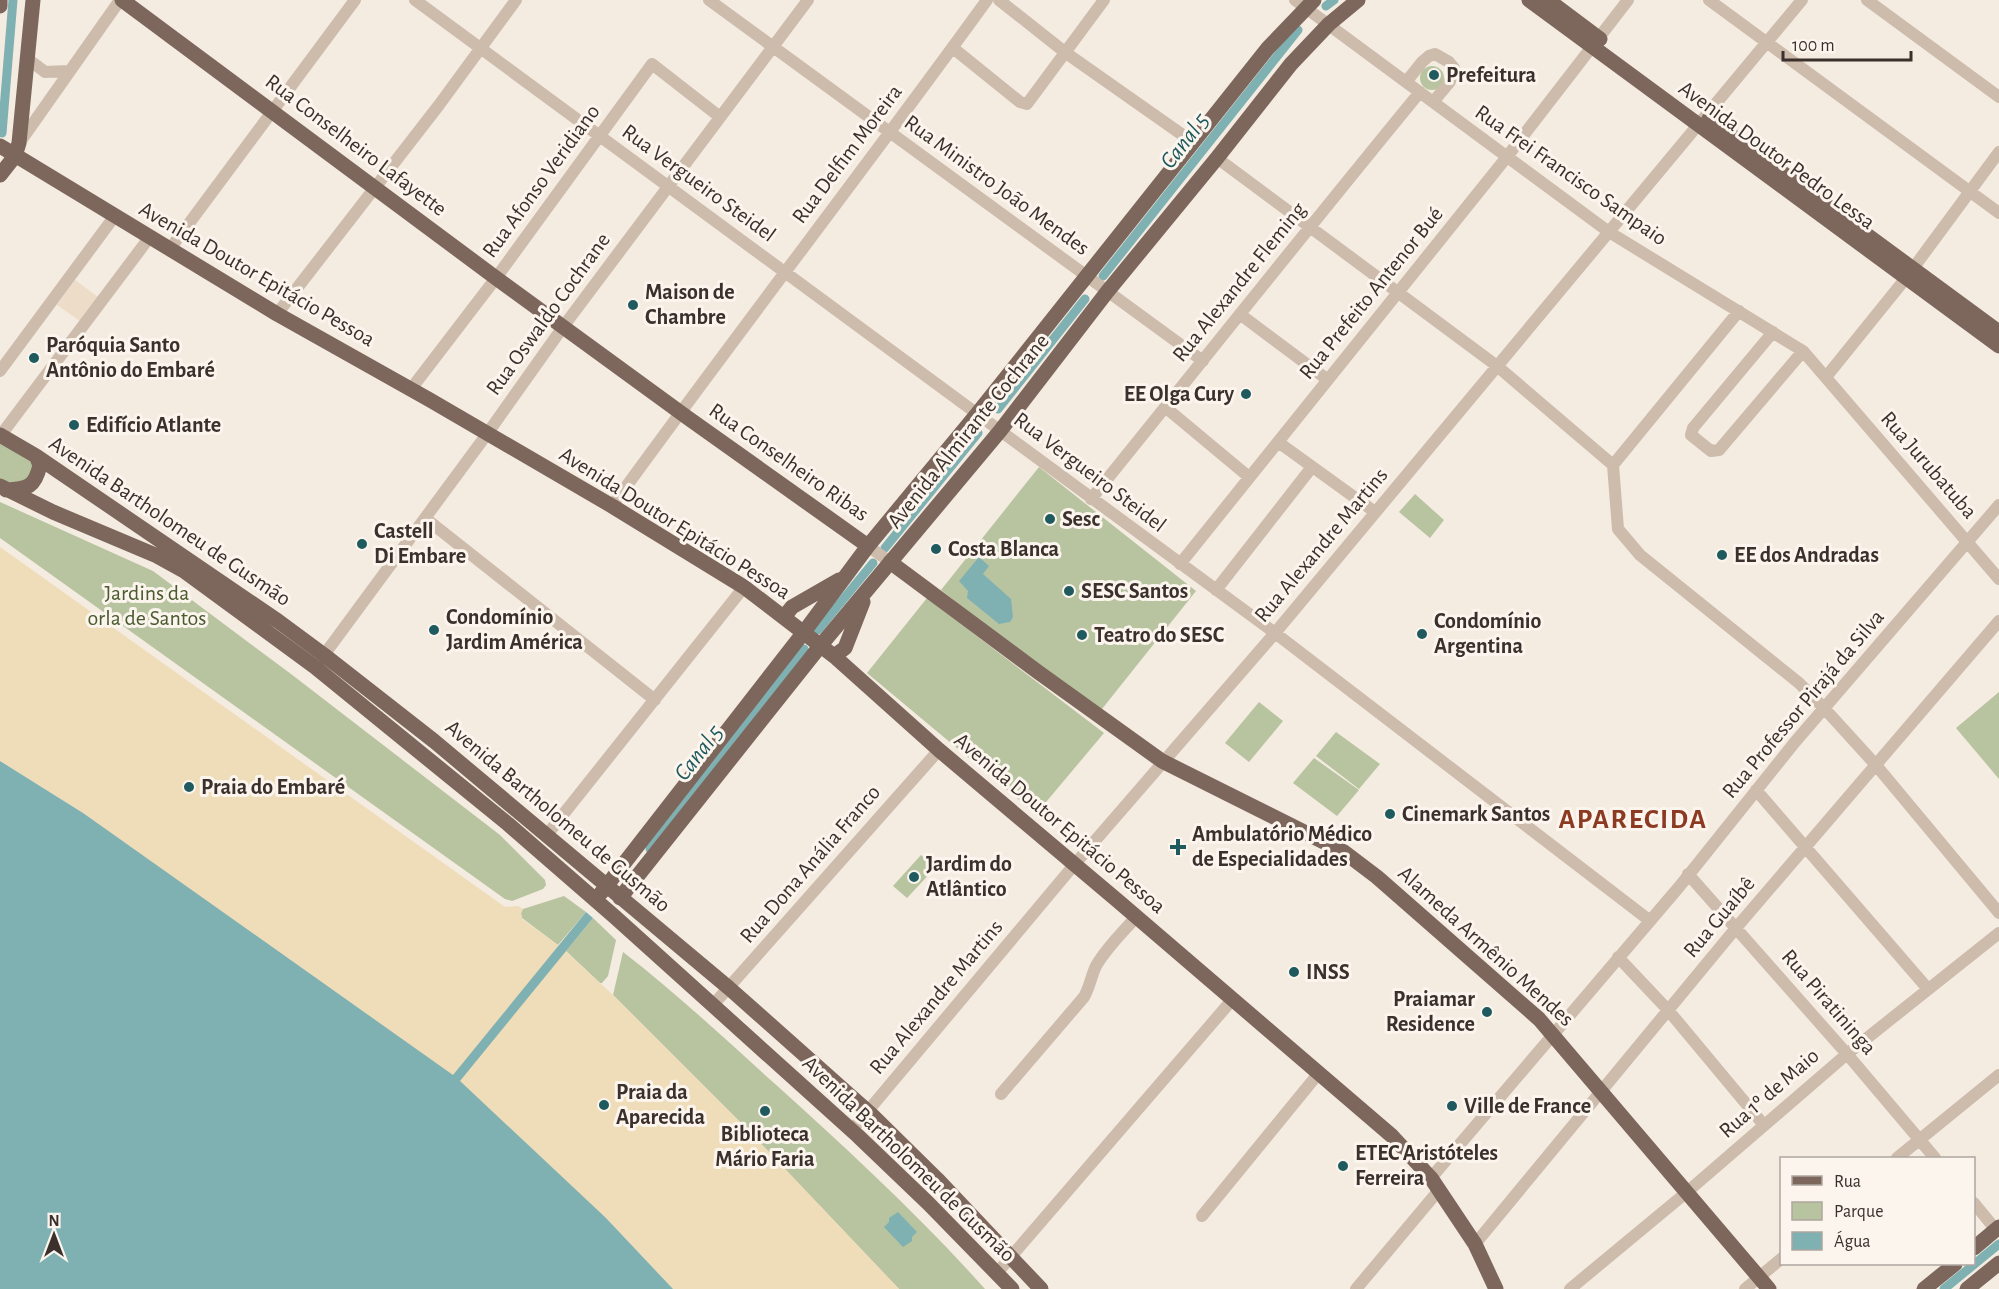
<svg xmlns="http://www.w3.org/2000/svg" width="1999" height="1289" font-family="'Alegreya Sans',sans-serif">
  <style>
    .green { fill: #b8c4a0 }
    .sand { fill: #efdcb8 }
    .plaza { fill: #ecdcc8 }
    .water { fill: #7fb0b2 }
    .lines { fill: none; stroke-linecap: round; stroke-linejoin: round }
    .canal { stroke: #7fb0b2; stroke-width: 9 }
    .minor { stroke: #cdbbac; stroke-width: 12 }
    .major { stroke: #7d675c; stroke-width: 15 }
    .poi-dot { fill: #1f5a5e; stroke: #fbf5ee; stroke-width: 2 }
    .labels { text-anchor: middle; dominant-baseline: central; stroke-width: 6; stroke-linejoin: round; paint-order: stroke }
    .poi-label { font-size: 22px; font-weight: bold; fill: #3b302b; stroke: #fbf5ee; text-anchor: start }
    .street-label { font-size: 22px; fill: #3b302b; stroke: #fbf5ee }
    .park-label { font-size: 22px; fill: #4a5a2e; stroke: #fbf5ee }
    .water-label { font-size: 24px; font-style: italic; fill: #1f5a5e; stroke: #fbf5ee }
    .district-label { font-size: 28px; font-weight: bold; letter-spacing: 1.5px; fill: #8c3b22; stroke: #fbf5ee }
  </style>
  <rect width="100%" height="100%" fill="#f4ebe1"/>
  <path class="green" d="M1420 78a12 12 0 1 1 24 0a12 12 0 1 1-24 0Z
    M 0,442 L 30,461 L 33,465 L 30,478 L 19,485 L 0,480 Z
    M 1039,467 L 1196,591 L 1098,714 L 941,590 Z
    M 1415,494 L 1444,520 L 1430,538 L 1399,512 Z
    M 0,502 L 153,571 L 291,674 L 500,835 L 545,880 L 546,885 L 543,889 L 512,901 L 505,899 L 0,538 Z
    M 927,598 L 1104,733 L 1036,814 L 867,673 Z
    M 1999,692 L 1999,779 L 1956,728 Z
    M 1259,702 L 1283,721 L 1249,762 L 1225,743 Z
    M 1336,732 L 1380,764 L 1359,789 L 1316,756 Z
    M 1314,758 L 1359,790 L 1337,816 L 1293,783 Z
    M 921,855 L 935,868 L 907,898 L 893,886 Z
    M 564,896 L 586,912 L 558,945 L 522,918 L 521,913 L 523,909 Z
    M 593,918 L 616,940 L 608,976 L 602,983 L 600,983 L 566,951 Z
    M 623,952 C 675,992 724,1038 774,1083 C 847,1149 919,1215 985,1289 L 899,1289 L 746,1128 L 613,995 Z"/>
  <path class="sand" d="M 0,547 L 505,907 L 518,906 L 523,909 L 521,913 L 522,919 L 562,948 L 613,995 L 746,1128 L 899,1289 L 673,1289 L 606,1218 L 83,813 L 0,761 Z"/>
  <path class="plaza" d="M 75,280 L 98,297 L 80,321 L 57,305 Z"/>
  <path class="water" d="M 979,557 L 989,566 L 983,574 L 1011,599 L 1013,617 L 1010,622 L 999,624 L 967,598 L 968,591 L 959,581 Z
    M 0,761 L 83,813 L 453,1075 L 586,912 L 593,918 L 460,1081 L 606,1218 L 673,1289 L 0,1289 Z
    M 898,1212 L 917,1232 L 912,1237 L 912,1241 L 903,1247 L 884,1227 L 889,1222 L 889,1218 Z"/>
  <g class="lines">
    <path class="canal" d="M 1326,6 L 1334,0
      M 2,133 L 13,0
      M 1103,276 L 1298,30
      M 998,409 L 1085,299
      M 885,548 L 978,433
      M 818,630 L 873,563
      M 650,849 L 804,649
      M 1944,1289 L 1999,1244"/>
    <path class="minor" d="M 415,0 L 1275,633 L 1649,920
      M 709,0 L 1203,361
      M 999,0 L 1066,53 L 1194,143
      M 1295,0 L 1609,232 L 1803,351 L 1999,579
      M 1709,0 L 1999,213
      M 1867,0 L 1999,97
      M 953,48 L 1020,102 L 1027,104 L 1104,0
      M 28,59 L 45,72 L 69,71
      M 1406,82 L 1422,62 L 1429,56 L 1435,54 L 1449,62 L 1454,68 L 1453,75 L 1449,83 L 1433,102
      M 20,142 L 120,0
      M 1217,158 L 1497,366 L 1613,465 L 1618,529 L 1640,555 L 1799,683 L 1824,708 L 1875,764 L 1999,913
      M 170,249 L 355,0
      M 277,314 L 439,105 L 516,0
      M 1241,315 L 1328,380
      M 1773,332 L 1693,428 L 1691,435 L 1711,451 L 1719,450 L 1803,351
      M 0,371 L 114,217
      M 1826,377 L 1906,278 L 1999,152
      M 411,389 L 496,278 L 652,64 L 720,117
      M 1165,407 L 1249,477
      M 1,435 L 149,238
      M 1278,442 L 1375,512
      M 1613,465 L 1739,311
      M 1091,499 C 1201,363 1309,227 1420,92
      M 612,506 C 735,336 864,170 987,0
      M 425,518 L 655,700
      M 868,546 L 890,562
      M 1180,564 L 1506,158 L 1628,0
      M 1216,590 L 1312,467
      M 324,655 L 487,434 L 563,327 L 808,0
      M 1756,790 L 1928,989
      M 546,836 L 744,587
      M 1688,874 L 1847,1054 L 1935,1158
      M 1618,957 L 1668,1010 L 1763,1124
      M 713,1005 L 939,750
      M 1001,1094 L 1084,997 C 1090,987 1091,976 1096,966 C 1106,948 1123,932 1136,917
      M 852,1130 L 1074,865 L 1275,633 L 1802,0
      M 1897,1158 L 1999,1075
      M 1431,1178 L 1679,887 L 1795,742 L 1999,505
      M 1974,1203 L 1996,1230
      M 1202,1216 L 1318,1074
      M 1475,1244 L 1736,928 L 1999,621
      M 997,1273 L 1232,1000
      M 1356,1289 L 1439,1190
      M 1570,1289 L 1687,1192 L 1847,1054 L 1999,933
      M 1745,1289 L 1782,1258"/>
    <path class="major" d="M 122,0 L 496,278 L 688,418 L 868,546
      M 1529,0 L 1999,346
      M 1548,0 L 1600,39
      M 0,6 L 0,0
      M 1709,119 L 1999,332
      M 0,146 L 277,314 L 430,400 L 612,506 L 744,587 L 834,656 L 939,750 L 1118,901 L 1392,1136 L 1431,1178 L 1475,1244 L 1496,1289
      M 0,175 L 15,156 L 19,143 L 33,0
      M 0,435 L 36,456 L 278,621 L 324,655 L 434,741 L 729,988 L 872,1115 L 937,1179 L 1041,1289
      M 0,486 L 53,512 L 155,555 L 184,571 L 315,667 L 508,824 L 615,917 L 858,1136 L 928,1203 L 1012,1289
      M 6,490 C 28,489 35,487 40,465 L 36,456
      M 890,562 L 1038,672 L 1162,761 L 1344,852 L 1377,877 L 1539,1019 L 1769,1289
      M 784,617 L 792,607 L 839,580
      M 834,656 L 845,648 L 863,602
      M 601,893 L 804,632 L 868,546 L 977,414 L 1268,48 L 1314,0
      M 620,898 L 821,645 L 1000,431 L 1107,292 L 1217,158 L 1291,64 L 1329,24 L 1358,0
      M 1974,1248 L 1999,1227
      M 1924,1289 L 1955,1264
      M 1967,1289 L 1999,1263"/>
  </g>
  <g class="poi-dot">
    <circle cx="1434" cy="75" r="6"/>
    <circle cx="633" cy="305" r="6"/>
    <circle cx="34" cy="358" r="6"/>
    <circle cx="1246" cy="394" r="6"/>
    <circle cx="74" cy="425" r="6"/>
    <circle cx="1050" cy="519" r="6"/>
    <circle cx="362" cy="544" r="6"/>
    <circle cx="936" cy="549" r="6"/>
    <circle cx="1722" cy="555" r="6"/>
    <circle cx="1069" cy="591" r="6"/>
    <circle cx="434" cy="630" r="6"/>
    <circle cx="1422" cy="634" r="6"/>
    <circle cx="1082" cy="635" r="6"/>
    <circle cx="189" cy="787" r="6"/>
    <circle cx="1390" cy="814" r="6"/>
    <path d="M1175 838h6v6h6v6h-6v6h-6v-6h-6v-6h6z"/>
    <circle cx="914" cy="877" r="6"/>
    <circle cx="1294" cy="972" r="6"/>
    <circle cx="1487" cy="1012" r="6"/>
    <circle cx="604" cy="1105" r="6"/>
    <circle cx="1452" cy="1106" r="6"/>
    <circle cx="765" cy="1111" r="6"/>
    <circle cx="1343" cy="1166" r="6"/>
  </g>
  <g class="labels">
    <g class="poi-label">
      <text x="1446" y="75">Prefeitura</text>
      <text x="645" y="292">Maison de<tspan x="645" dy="25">Chambre</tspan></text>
      <text x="46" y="345">Paróquia Santo<tspan x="46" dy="25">Antônio do Embaré</tspan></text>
      <text x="1234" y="394" text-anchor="end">EE Olga Cury</text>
      <text x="86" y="425">Edifício Atlante</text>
      <text x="1062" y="519">Sesc</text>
      <text x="374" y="531">Castell<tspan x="374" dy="25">Di Embare</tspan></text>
      <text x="948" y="549">Costa Blanca</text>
      <text x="1734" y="555">EE dos Andradas</text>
      <text x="1081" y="591">SESC Santos</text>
      <text x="446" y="617">Condomínio<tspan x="446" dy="25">Jardim América</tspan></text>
      <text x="1434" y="621">Condomínio<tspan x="1434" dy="25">Argentina</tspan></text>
      <text x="1094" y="635">Teatro do SESC</text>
      <text x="201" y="787">Praia do Embaré</text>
      <text x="1402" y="814">Cinemark Santos</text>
      <text x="1192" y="834">Ambulatório Médico<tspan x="1192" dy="25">de Especialidades</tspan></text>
      <text x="926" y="864">Jardim do<tspan x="926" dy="25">Atlântico</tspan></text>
      <text x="1306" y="972">INSS</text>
      <text x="1475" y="999" text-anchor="end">Praiamar<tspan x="1475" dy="25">Residence</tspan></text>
      <text x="616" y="1092">Praia da<tspan x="616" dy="25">Aparecida</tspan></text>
      <text x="1464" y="1106">Ville de France</text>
      <text x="765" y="1134" text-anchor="middle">Biblioteca<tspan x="765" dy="25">Mário Faria</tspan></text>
      <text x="1355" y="1153">ETEC Aristóteles<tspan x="1355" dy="25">Ferreira</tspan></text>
    </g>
    <g class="street-label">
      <text transform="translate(356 145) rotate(37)">Rua Conselheiro Lafayette</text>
      <text transform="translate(847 154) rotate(-53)">Rua Delfim Moreira</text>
      <text transform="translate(1777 155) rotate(36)">Avenida Doutor Pedro Lessa</text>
      <text transform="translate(1571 175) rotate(35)">Rua Frei Francisco Sampaio</text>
      <text transform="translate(541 181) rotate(-54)">Rua Afonso Veridiano</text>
      <text transform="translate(699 183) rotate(36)">Rua Vergueiro Steidel</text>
      <text transform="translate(997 185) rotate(36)">Rua Ministro João Mendes</text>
      <text transform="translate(257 274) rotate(30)">Avenida Doutor Epitácio Pessoa</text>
      <text transform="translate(1239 282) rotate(-51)">Rua Alexandre Fleming</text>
      <text transform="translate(1371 293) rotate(-51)">Rua Prefeito Antenor Bué</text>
      <text transform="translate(548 314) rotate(-54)">Rua Oswaldo Cochrane</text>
      <text transform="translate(968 431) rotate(-51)">Avenida Almirante Cochrane</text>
      <text transform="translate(789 462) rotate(35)">Rua Conselheiro Ribas</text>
      <text transform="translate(1929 465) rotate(49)">Rua Jurubatuba</text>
      <text transform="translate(1090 472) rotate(37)">Rua Vergueiro Steidel</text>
      <text transform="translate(170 521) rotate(34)">Avenida Bartholomeu de Gusmão</text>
      <text transform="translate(675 523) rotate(32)">Avenida Doutor Epitácio Pessoa</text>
      <text transform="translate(1321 545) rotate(-50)">Rua Alexandre Martins</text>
      <text transform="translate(1803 704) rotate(-50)">Rua Professor Pirajá da Silva</text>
      <text transform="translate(558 816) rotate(40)">Avenida Bartholomeu de Gusmão</text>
      <text transform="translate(1060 823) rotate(40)">Avenida Doutor Epitácio Pessoa</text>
      <text transform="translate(810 864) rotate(-49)">Rua Dona Anália Franco</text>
      <text transform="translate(1719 917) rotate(-50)">Rua Guaíbê</text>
      <text transform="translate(1486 946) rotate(42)">Alameda Armênio Mendes</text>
      <text transform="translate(936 997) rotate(-50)">Rua Alexandre Martins</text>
      <text transform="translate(1829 1002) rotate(49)">Rua Piratininga</text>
      <text transform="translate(1769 1093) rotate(-41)">Rua 1º de Maio</text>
      <text transform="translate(909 1159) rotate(44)">Avenida Bartholomeu de Gusmão</text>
    </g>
    <g class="park-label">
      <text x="147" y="593">Jardins da<tspan x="147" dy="25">orla de Santos</tspan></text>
    </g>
    <g class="water-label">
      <text transform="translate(1185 141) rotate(-52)">Canal 5</text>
      <text transform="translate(699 753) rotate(-52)">Canal 5</text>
    </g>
    <g class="district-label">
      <text x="1633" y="820">APARECIDA</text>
    </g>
  </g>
  <rect x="1780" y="1157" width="195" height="108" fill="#fbf5ee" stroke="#aea6a0" stroke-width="1.5"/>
  <rect x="1792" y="1176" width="30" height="9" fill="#7d675c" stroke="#aea6a0" stroke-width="1.5"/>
  <text x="1834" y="1187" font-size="18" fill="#3b302b">Rua</text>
  <rect x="1792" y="1202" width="30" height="18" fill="#b8c4a0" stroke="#aea6a0" stroke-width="1.5"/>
  <text x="1834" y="1217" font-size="18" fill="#3b302b">Parque</text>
  <rect x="1792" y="1232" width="30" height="18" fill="#7fb0b2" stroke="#aea6a0" stroke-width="1.5"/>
  <text x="1834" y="1247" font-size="18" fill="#3b302b">Água</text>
  <g transform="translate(54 1235)" stroke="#fbf5ee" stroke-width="4.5" paint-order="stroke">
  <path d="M0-4.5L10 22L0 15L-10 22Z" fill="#3b302b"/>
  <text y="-9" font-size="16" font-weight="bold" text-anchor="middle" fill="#3b302b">N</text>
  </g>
  <path d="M1783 51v9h128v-9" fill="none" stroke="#3b302b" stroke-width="3"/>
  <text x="1792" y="51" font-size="18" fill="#3b302b" stroke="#fbf5ee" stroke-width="4.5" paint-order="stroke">100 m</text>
</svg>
